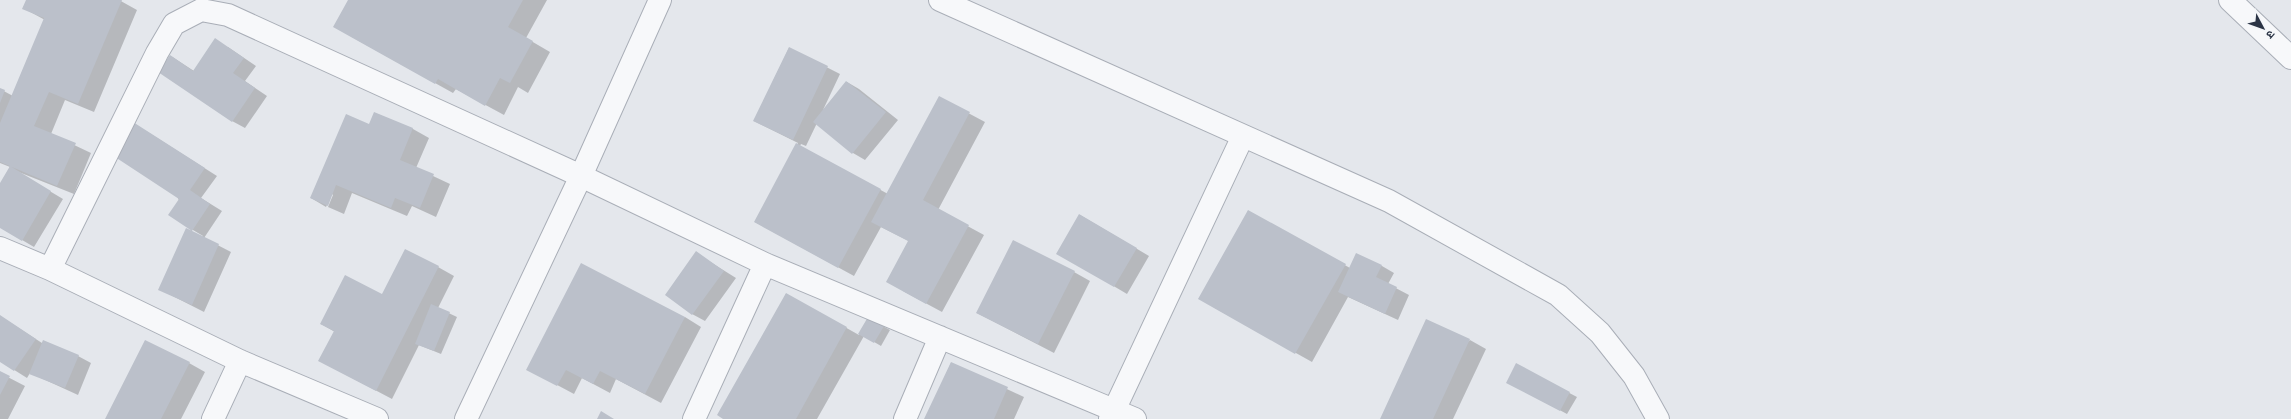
<svg xmlns="http://www.w3.org/2000/svg" width="2291" height="419" font-family="Montserrat,'Noto Sans Devanagari',sans-serif">
  <style>
    .shadow { fill: #0003 }
    .building { fill: #bbc0ca }
    .lines { fill: none; stroke-linecap: round; stroke-linejoin: round }
    .minor-casing { stroke: #a9aeb7; stroke-width: 24 }
    .minor { stroke: #f7f8fa; stroke-width: 22 }
  </style>
  <rect width="100%" height="100%" fill="#e4e7ec"/>
  <path class="shadow" d="M 27,0 L 119,0 L 137,10 L 94,112 L 65,100 L 51,134 L 91,153 L 74,194 L 16,171 L 63,199 L 34,247 L 0,227 L 0,185 L 10,167 L 0,163 L 0,89 L 13,96 L 45,20 L 23,8 Z
    M 349,0 L 547,0 L 526,38 L 550,52 L 528,93 L 518,87 L 504,115 L 456,89 L 453,93 L 352,37 Z
    M 228,47 L 256,66 L 245,81 L 267,96 L 245,128 L 232,121 L 171,56 L 194,71 Z
    M 789,48 L 840,74 L 823,110 L 847,82 L 859,89 L 898,120 L 865,160 L 853,153 L 817,123 L 806,146 L 801,144 L 800,146 L 888,194 L 940,98 L 985,122 L 938,210 L 984,235 L 942,312 L 903,291 L 909,241 L 881,227 L 854,276 L 755,222 L 798,143 L 754,121 Z
    M 375,113 L 413,129 L 429,138 L 416,168 L 450,184 L 436,217 L 412,206 L 407,216 L 352,193 L 344,214 L 328,207 L 333,195 L 332,194 L 326,207 L 311,198 L 370,125 Z
    M 146,131 L 217,176 L 201,198 L 222,211 L 204,238 L 231,252 L 204,312 L 159,289 L 203,236 L 193,230 Z
    M 1248,211 L 1350,268 L 1382,266 L 1394,273 L 1388,284 L 1409,295 L 1398,320 L 1348,297 L 1312,362 L 1215,308 Z
    M 1080,215 L 1149,256 L 1127,294 L 1058,253 Z
    M 696,253 L 736,278 L 705,321 L 692,314 Z
    M 438,267 L 454,276 L 438,308 L 457,317 L 441,354 L 419,345 L 392,399 L 320,361 L 335,332 L 321,324 Z
    M 1074,272 L 1090,281 L 1054,353 L 977,313 Z
    M 786,294 L 859,335 L 868,318 L 890,330 L 881,346 L 864,336 L 817,419 L 725,419 Z
    M 0,316 L 42,343 L 78,356 L 91,363 L 78,395 L 30,373 L 27,378 L 0,361 Z
    M 685,317 L 701,327 L 661,403 L 616,379 L 610,393 L 582,378 L 574,394 L 544,378 Z
    M 1470,340 L 1486,349 L 1453,419 L 1381,419 Z
    M 189,363 L 205,372 L 181,419 L 106,419 Z
    M 951,363 L 1024,397 L 1014,419 L 926,419 Z
    M 1516,365 L 1577,397 L 1567,414 L 1514,386 Z
    M 0,373 L 25,386 L 8,419 L 0,419 Z"/>
  <path class="building" d="M 26,0 L 122,0 L 78,104 L 49,92 L 34,126 L 76,143 L 57,186 L 0,162 L 0,123 L 44,18 L 22,9 Z
    M 348,0 L 523,0 L 508,27 L 533,41 L 510,83 L 500,78 L 485,106 L 438,79 L 435,84 L 333,27 Z
    M 215,38 L 244,58 L 233,73 L 255,88 L 232,122 L 158,72 L 170,55 L 193,71 Z
    M 789,47 L 828,66 L 793,140 L 753,121 Z
    M 846,81 L 886,112 L 852,154 L 813,122 Z
    M 0,88 L 5,90 L 0,103 Z
    M 939,96 L 970,112 L 923,200 L 969,225 L 926,304 L 886,282 L 908,241 L 871,222 Z
    M 374,112 L 413,128 L 400,160 L 434,174 L 420,208 L 395,198 L 391,208 L 336,185 L 328,206 L 310,198 L 346,114 L 369,124 Z
    M 133,122 L 205,168 L 190,190 L 210,204 L 192,231 L 168,215 L 179,199 L 112,155 Z
    M 796,143 L 881,189 L 838,268 L 754,222 Z
    M 10,166 L 51,191 L 22,241 L 0,228 L 0,183 Z
    M 1248,210 L 1346,264 L 1295,354 L 1198,299 Z
    M 1079,214 L 1137,248 L 1114,287 L 1056,254 Z
    M 186,228 L 219,244 L 192,305 L 158,290 Z
    M 1013,240 L 1075,271 L 1038,344 L 976,313 Z
    M 405,249 L 439,266 L 376,391 L 318,361 L 334,331 L 320,324 L 345,275 L 382,294 Z
    M 696,251 L 724,271 L 692,315 L 665,295 Z
    M 1356,253 L 1382,265 L 1376,277 L 1397,287 L 1385,314 L 1338,292 Z
    M 581,263 L 685,317 L 645,394 L 600,371 L 593,384 L 566,370 L 557,386 L 526,370 Z
    M 786,293 L 847,327 L 796,419 L 723,419 L 717,415 Z
    M 431,304 L 450,312 L 434,351 L 415,344 Z
    M 0,315 L 36,339 L 14,371 L 0,362 Z
    M 868,317 L 884,326 L 874,343 L 858,334 Z
    M 1426,319 L 1470,339 L 1433,419 L 1380,419 Z
    M 43,340 L 79,355 L 65,388 L 29,374 Z
    M 145,340 L 190,362 L 161,419 L 105,419 Z
    M 951,362 L 1008,387 L 994,419 L 924,419 Z
    M 1516,363 L 1570,392 L 1560,411 L 1506,383 Z
    M 0,371 L 10,376 L 0,395 Z
    M 601,411 L 614,419 L 597,419 Z"/>
  <g class="lines">
    <defs>
      <path id="minor" d="M 940,0 L 1389,201 L 1558,295 L 1600,333 L 1634,376 L 1658,419
        M 2230,0 L 2291,58
        M 0,248 L 50,269 L 240,361 L 377,419
        M 50,269 L 157,53 L 174,24 L 201,10 L 228,15 L 581,176 L 765,264 L 1135,419
        M 213,419 L 240,361
        M 466,419 L 581,176 L 660,0
        M 694,419 L 765,264
        M 905,419 L 940,337
        M 1110,419 L 1243,136"/>
    </defs>
    <use href="#minor" class="minor-casing"/>
    <use href="#minor" class="minor"/>
  </g>
  <g transform="translate(2263 28) rotate(131)" stroke="#f4f6f9" stroke-width="3" paint-order="stroke">
  <path d="M0-3L7 15L0 10L-7 15Z" fill="#2b3445"/>
  <text y="-6" font-size="11" font-weight="bold" text-anchor="middle" fill="#2b3445">उ</text>
  </g>
</svg>
